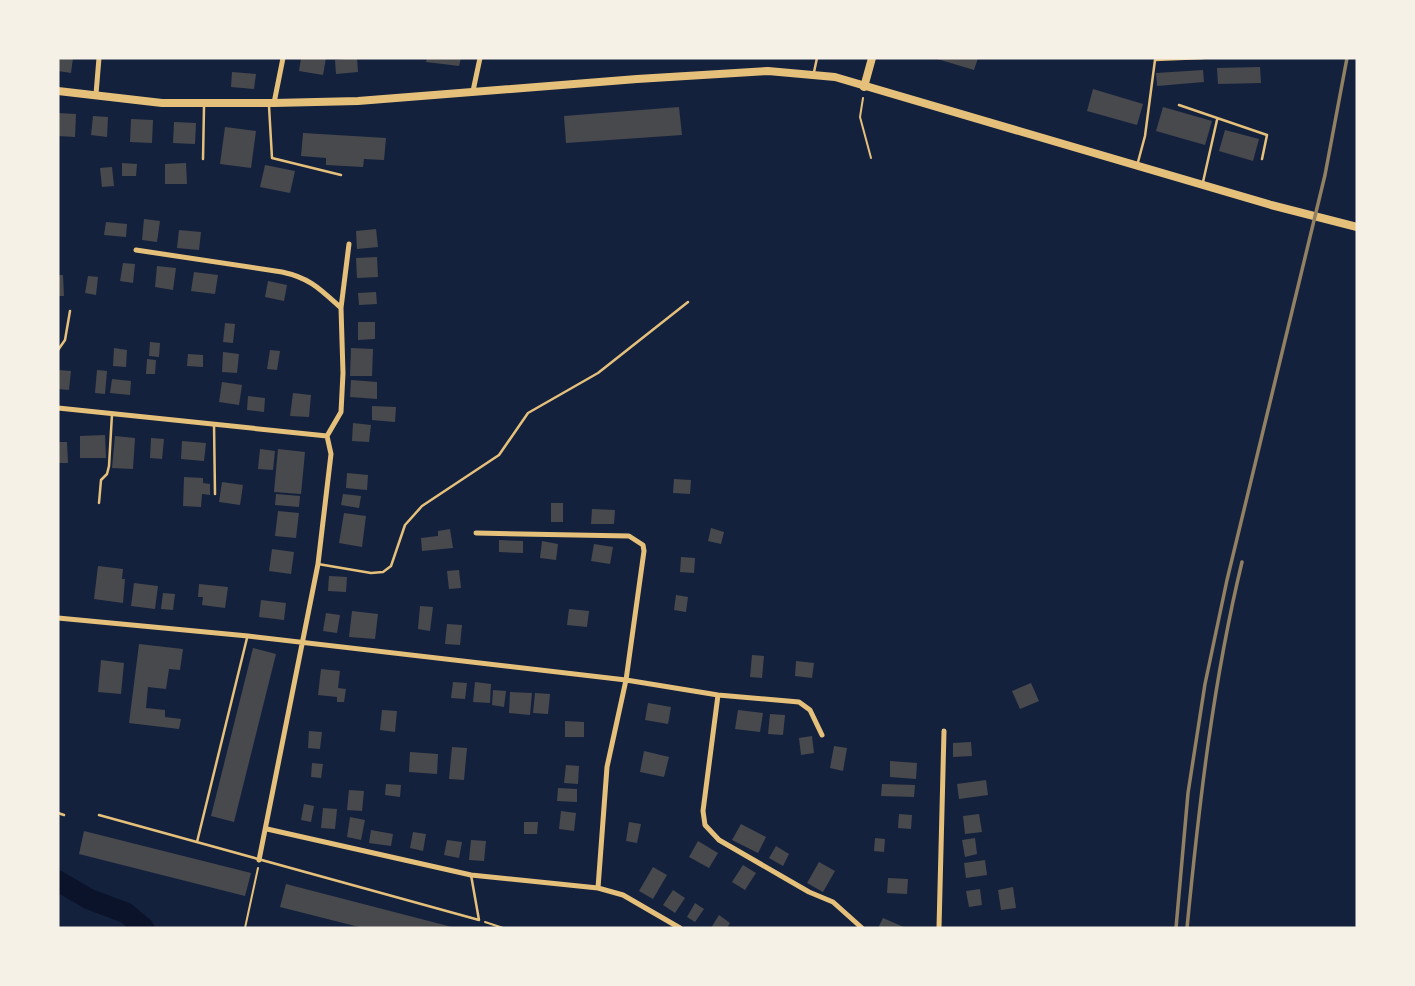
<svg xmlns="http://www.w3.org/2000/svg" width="1415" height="986" font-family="Overpass,sans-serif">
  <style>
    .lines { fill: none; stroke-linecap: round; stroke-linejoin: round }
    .river { stroke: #0b132b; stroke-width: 21 }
    .building { fill: #48494c }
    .path { stroke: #e5c07b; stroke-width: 2 }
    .service { stroke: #e5c07b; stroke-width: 2.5 }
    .minor { stroke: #e5c07b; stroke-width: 5 }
    .secondary { stroke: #e5c07b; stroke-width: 8 }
    .rail { stroke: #918062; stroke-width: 3.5 }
  </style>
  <rect width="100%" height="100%" fill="#14213d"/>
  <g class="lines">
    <path class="river" d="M 58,881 L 89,899 L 126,913 L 144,928"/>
  </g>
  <path class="building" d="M 58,58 L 73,58 L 71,73 L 58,71 Z
    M 301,58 L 326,58 L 323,75 L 299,71 Z
    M 357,58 L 358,72 L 336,74 L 335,60 Z
    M 427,58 L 461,58 L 459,66 L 426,62 Z
    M 934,58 L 978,58 L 974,70 Z
    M 1260,67 L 1261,83 L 1218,84 L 1217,68 Z
    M 1203,70 L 1204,82 L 1157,86 L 1156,73 Z
    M 232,72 L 256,74 L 254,89 L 231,87 Z
    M 1093,89 L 1143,104 L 1137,125 L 1087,111 Z
    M 679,107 L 682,135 L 566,143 L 564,116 Z
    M 1163,107 L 1212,121 L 1205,145 L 1156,131 Z
    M 58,113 L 76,114 L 75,137 L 58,136 Z
    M 93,116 L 108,117 L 107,137 L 91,135 Z
    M 131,119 L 153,120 L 152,143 L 130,142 Z
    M 174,122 L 196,123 L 195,144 L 173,143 Z
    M 225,127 L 256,131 L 251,168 L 220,164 Z
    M 1225,130 L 1259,139 L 1253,161 L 1219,151 Z
    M 303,133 L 386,138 L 384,160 L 364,159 L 363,167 L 326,165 L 326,158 L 301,156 Z
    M 122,163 L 137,164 L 136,176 L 122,176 Z
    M 186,163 L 187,184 L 165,184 L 165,164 Z
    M 265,165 L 295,171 L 290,193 L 260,187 Z
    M 112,167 L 114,186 L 102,187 L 100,168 Z
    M 144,219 L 160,221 L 157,242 L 142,240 Z
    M 106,222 L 127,224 L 126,237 L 104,235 Z
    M 376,229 L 378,247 L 357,249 L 356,231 Z
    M 179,230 L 201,232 L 199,250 L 177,248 Z
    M 377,257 L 378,277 L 357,278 L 356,258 Z
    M 123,263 L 135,264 L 133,283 L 120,281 Z
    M 157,266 L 176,268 L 173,290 L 155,287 Z
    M 194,272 L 218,275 L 215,294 L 191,291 Z
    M 58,275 L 63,275 L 64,296 L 58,296 Z
    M 88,276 L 98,277 L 96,295 L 85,293 Z
    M 268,281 L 287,285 L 284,301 L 265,297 Z
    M 376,292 L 377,304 L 359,305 L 358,293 Z
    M 358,322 L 375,322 L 375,339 L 358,340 Z
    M 225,323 L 235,324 L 233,343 L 223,342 Z
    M 150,342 L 160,343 L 159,357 L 149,356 Z
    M 114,348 L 127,350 L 126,367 L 113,366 Z
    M 351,348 L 373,349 L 372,376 L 350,376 Z
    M 270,350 L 280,351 L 277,370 L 267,369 Z
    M 223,352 L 239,354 L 237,373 L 222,372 Z
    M 188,354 L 203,355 L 203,367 L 187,366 Z
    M 147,359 L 156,360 L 155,374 L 146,374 Z
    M 58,370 L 71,371 L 69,390 L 58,389 Z
    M 97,370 L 107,371 L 105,394 L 95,393 Z
    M 112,379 L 131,381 L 130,395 L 110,393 Z
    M 351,380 L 377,382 L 377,399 L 350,397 Z
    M 222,382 L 242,385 L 239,405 L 219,402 Z
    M 293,393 L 311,395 L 309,417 L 290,416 Z
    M 248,396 L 265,398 L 264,412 L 247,410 Z
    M 372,406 L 396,407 L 395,422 L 372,420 Z
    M 353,423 L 371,425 L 369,442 L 352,441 Z
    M 105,435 L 106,458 L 80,458 L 80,436 Z
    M 115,436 L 135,438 L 133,469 L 112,468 Z
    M 151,438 L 164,439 L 162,459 L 150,458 Z
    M 182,441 L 206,443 L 204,461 L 181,459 Z
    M 58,442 L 67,442 L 68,463 L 58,463 Z
    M 260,449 L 275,451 L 273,470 L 258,469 Z
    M 278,449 L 305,452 L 301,494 L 274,492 Z
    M 347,473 L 368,475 L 367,490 L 346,488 Z
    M 184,477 L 203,478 L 203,483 L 210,484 L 210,495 L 202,494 L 201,507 L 183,506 Z
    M 674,479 L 691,480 L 690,494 L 673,493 Z
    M 222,482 L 243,485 L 240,505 L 219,502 Z
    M 276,494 L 300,496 L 299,507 L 275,505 Z
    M 343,494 L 361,496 L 359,508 L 341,505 Z
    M 551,503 L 563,503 L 563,522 L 551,522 Z
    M 592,509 L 615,510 L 614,524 L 591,524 Z
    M 278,511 L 299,513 L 296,538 L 275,536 Z
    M 344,513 L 366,516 L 362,547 L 339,543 Z
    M 711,528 L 724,532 L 721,544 L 708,541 Z
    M 450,529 L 453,548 L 422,551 L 421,538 L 438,536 L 438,531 Z
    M 499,540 L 523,541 L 523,553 L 499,552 Z
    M 542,541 L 558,544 L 556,560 L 540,558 Z
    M 594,544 L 613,547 L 610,564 L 591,561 Z
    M 272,549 L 294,552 L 291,574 L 269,571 Z
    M 681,557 L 695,558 L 694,573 L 680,572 Z
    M 98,566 L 123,569 L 122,579 L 125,579 L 123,603 L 94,599 Z
    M 459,570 L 461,588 L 449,589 L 447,571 Z
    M 329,576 L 347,577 L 346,592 L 328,591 Z
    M 134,583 L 158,586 L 155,609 L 131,606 Z
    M 199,584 L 228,587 L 225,608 L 202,605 L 203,597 L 198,597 Z
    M 163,593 L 175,594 L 173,610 L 161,609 Z
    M 676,595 L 688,597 L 686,612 L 674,610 Z
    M 261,600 L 286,603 L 284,620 L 259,617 Z
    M 420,606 L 433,607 L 430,631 L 418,629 Z
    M 569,609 L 589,611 L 587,627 L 567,625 Z
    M 352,611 L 378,614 L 375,639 L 349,637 Z
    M 326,613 L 340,615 L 337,633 L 323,631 Z
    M 447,624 L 462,625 L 460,645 L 445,644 Z
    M 139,644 L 183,649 L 180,670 L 169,669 L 166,689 L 148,687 L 146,708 L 165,710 L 165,717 L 181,719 L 179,729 L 129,723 Z
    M 253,648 L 276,654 L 234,822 L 211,816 Z
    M 752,655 L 764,656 L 762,678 L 750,677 Z
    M 101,660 L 124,663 L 121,694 L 98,692 Z
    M 796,661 L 814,663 L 812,678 L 795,676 Z
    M 321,669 L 340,671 L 338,688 L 346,689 L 344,702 L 337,702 L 337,697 L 318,695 Z
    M 453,682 L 467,683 L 465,699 L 451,698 Z
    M 475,682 L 491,684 L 490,703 L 473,702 Z
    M 1031,683 L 1039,701 L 1020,709 L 1012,691 Z
    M 493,690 L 506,691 L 504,707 L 492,705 Z
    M 510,692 L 532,693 L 530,715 L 509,713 Z
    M 535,693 L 550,694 L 548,714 L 533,713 Z
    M 648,703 L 671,707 L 668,724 L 645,720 Z
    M 382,710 L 397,711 L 395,732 L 380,730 Z
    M 738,710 L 763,713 L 760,732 L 735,729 Z
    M 770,714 L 785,715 L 783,735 L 768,734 Z
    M 565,721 L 584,722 L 584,737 L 565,737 Z
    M 309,731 L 322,732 L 320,749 L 308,748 Z
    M 812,736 L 814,753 L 801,755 L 799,738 Z
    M 971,742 L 972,756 L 953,757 L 953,743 Z
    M 834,746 L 847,748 L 843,771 L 830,768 Z
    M 452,747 L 467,748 L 464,780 L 449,779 Z
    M 644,751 L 669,757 L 664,777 L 640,772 Z
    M 410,752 L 438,754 L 437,774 L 409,772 Z
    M 890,761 L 917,763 L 916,779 L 890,777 Z
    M 312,763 L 323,764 L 321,778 L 311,777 Z
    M 566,765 L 579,766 L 578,784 L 564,783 Z
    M 986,780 L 988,795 L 959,799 L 957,784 Z
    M 386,784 L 401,785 L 400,797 L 385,795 Z
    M 882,784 L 915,785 L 914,797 L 881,796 Z
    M 558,788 L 577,789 L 577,802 L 557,801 Z
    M 349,790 L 364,791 L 362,811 L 347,810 Z
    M 304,804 L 314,806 L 311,822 L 301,820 Z
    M 323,808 L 337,809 L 335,829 L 321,828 Z
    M 561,811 L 576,813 L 574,831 L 559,829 Z
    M 899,814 L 912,815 L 911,829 L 898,828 Z
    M 979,814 L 982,832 L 965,834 L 963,816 Z
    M 350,817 L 365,820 L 361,840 L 347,837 Z
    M 524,822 L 538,822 L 537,834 L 524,834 Z
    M 629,822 L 641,824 L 637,843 L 626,841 Z
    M 741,824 L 766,837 L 758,853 L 732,840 Z
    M 371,830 L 393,834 L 391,846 L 369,843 Z
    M 84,831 L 251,873 L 245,896 L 79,854 Z
    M 413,832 L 426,834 L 423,851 L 410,848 Z
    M 875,838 L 885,839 L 884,852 L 874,851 Z
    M 975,838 L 977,854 L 965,857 L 962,840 Z
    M 447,840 L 462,842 L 459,858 L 444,855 Z
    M 471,840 L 486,841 L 484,861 L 469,860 Z
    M 698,841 L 718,853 L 709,868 L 689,857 Z
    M 776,846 L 789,854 L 783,866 L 769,858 Z
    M 985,860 L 987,875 L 966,878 L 964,863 Z
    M 819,862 L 835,871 L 823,892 L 807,883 Z
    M 743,865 L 756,873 L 745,890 L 732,882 Z
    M 653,867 L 667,875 L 653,899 L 639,891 Z
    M 888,878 L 908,879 L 907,894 L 887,893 Z
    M 286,884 L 452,927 L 452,928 L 363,928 L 280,907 Z
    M 1013,887 L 1016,908 L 1001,910 L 998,890 Z
    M 980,889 L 982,905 L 969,907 L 966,891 Z
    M 673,890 L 685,898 L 675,913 L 663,905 Z
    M 695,903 L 704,909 L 695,922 L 687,917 Z
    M 719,915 L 730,923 L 727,928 L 711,928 Z
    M 883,918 L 906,928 L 878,928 Z"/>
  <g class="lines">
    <path class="path" d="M 863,98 L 860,117 L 871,158
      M 485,922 L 503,928
      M 245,928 L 258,868"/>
    <path class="service" d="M 814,72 L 817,58
      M 1179,105 L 1267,135 L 1262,159
      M 269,106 L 272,158 L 341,175
      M 203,159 L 204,107
      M 1138,162 L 1145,136 L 1155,60 L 1203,58
      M 1203,182 L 1217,120
      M 58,350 L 65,340 L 70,311
      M 214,424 L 215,494
      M 99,503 L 101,480 L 107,474 L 109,466 L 112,414
      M 318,564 L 371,573 L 383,572 L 391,566 L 405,525 L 422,506 L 499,455 L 528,413 L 598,373 L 688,302
      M 58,813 L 64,815
      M 99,815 L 479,920 L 471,875
      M 197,842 L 247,638"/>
    <path class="minor" d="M 473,91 L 480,58
      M 96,94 L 99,58
      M 274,103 L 283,58
      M 136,250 L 282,272 C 310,278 320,289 341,308
      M 58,408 L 327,436
      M 476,533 L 629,536 L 643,545 L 644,551 L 626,680 L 607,767 L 598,888
      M 58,618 L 248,636 L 626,680 L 718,695 L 799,702 L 810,710 L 822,735
      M 718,695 L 703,811 L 705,825 L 719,840 L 809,892 L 833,902 L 862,928
      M 267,829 L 471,875 L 598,888 L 623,895 L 680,928
      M 259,860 L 318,564 L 331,454 L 327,436 L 341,412 L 343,373 L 341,308 L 349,244
      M 939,928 L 944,731"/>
    <path class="secondary" d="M 864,87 L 872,58
      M 58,91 L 162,103 L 274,103 L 358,101 L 637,79 L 768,71 L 835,77 L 1271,205 L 1357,227"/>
    <path class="rail" d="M 1176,928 L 1188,793 L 1205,684 L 1227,580 L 1325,175 L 1347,58
      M 1187,928 C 1199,805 1213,682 1242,562"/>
  </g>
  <rect width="1415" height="986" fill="none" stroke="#f6f1e7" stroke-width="119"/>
</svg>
